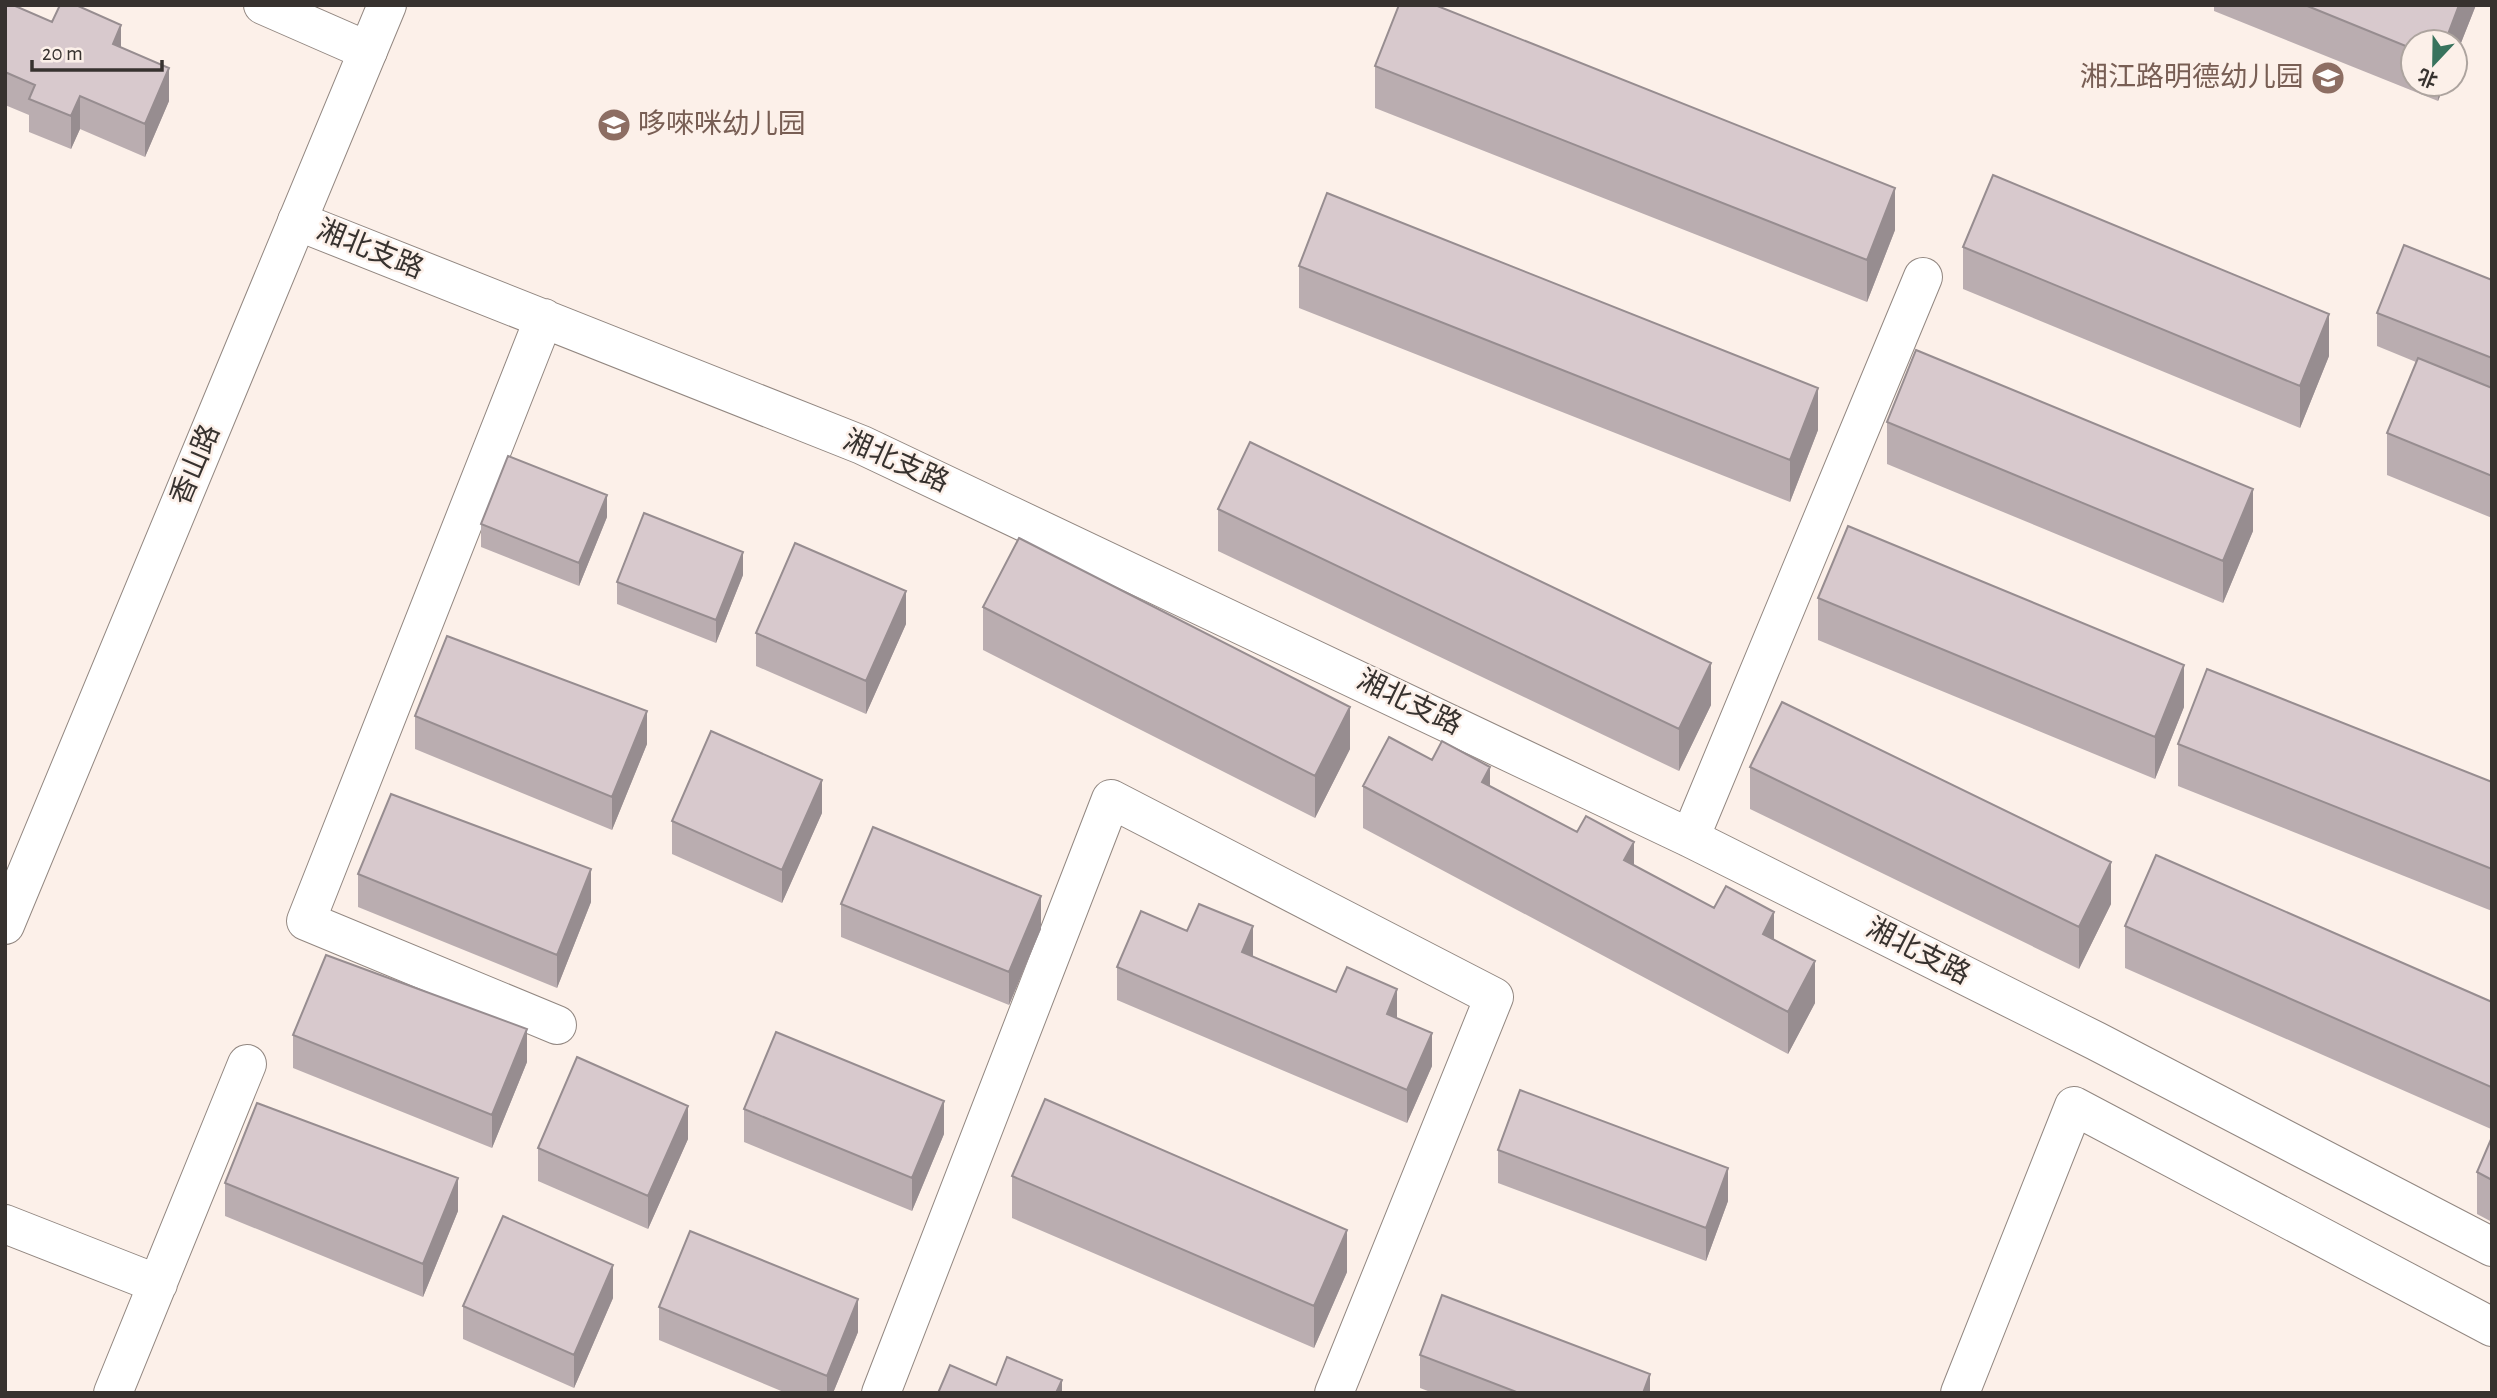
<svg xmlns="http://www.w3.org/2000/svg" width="2497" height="1398" font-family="'Alegreya Sans','Noto Sans SC',sans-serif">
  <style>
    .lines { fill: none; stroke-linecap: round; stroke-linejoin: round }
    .street-casing { stroke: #928781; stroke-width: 40 }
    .secondary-casing { stroke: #928781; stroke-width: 40 }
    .street { stroke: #fff; stroke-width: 38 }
    .secondary { stroke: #fff; stroke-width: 38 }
    .wall { fill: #baadb0 }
    .shaded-wall { fill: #978d90 }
    .building { fill: #d8c9cd; stroke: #978d90; stroke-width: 2 }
    .labels { text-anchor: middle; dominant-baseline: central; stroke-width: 5; stroke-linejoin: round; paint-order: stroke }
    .education-label { font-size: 28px; fill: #785e54; stroke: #fcf0e9; text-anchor: end }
    .street-label { font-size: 28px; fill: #37322f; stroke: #fcf0e9 }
  </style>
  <rect width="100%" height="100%" fill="#fcf0e9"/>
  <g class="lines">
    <defs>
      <path id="street" d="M 263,5 L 368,51
        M 297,221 L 862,445 L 1690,838 L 2096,1041 L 2492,1247
        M 544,318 L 306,921 L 557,1025
        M 1690,838 L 1923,277
        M 5,1224 L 158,1284
        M 113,1393 L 247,1064
        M 881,1393 L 1111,799 L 1494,997 L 1334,1393
        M 1960,1393 L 2074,1106 L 2492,1327"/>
      <path id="secondary" d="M 5,925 L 387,5"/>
    </defs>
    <use href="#street" class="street-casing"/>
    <use href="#secondary" class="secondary-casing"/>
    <use href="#street" class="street"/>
    <use href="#secondary" class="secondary"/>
  </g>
  <path class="wall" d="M 2214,5 L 2476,5 L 2455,58 L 2455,42 L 2413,42 L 2413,84 L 2445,84 L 2438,101 L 2214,11 Z
    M 5,7 L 52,22 L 121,47 L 169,101 L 145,157 L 80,129 L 71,149 L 29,132 L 29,115 L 5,105 Z
    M 1375,66 L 1895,230 L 1867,302 L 1375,108 Z
    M 1963,247 L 2329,356 L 2300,428 L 1963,289 Z
    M 1299,266 L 1818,430 L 1790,502 L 1299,308 Z
    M 2492,280 L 2492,518 L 2387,475 L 2387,433 L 2416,362 L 2377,346 L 2377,313 Z
    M 1887,422 L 2253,531 L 2223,603 L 1887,464 Z
    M 1218,509 L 1711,705 L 1679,771 L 1218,551 Z
    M 607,517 L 579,586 L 481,547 L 481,524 Z
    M 743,575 L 716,643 L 617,604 L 617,582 Z
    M 1818,598 L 2184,707 L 2155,779 L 1818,640 Z
    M 983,607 L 1350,749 L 1315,818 L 983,650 Z
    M 906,624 L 866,714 L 756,666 L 756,633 Z
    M 415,716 L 647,744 L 612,830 L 415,749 Z
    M 2178,744 L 2492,782 L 2492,911 L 2178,786 Z
    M 1432,760 L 1490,786 L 1634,865 L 1774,940 L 1815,1003 L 1788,1054 L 1363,828 L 1363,786 Z
    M 1750,767 L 2111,904 L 2079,969 L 1750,809 Z
    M 822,813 L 782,903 L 672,854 L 672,821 Z
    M 358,874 L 591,902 L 557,988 L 358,907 Z
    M 841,904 L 1041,929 L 1009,1005 L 841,937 Z
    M 2125,926 L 2492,1002 L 2491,1129 L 2125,968 Z
    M 1187,931 L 1253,957 L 1397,1018 L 1432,1066 L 1407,1123 L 1117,1000 L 1117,967 Z
    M 293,1035 L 527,1062 L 492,1148 L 293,1068 Z
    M 744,1109 L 944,1134 L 912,1211 L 744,1142 Z
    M 2492,1137 L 2492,1222 L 2477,1214 L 2477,1172 Z
    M 688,1139 L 648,1229 L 538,1181 L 538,1148 Z
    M 1498,1150 L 1728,1201 L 1706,1261 L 1498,1183 Z
    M 1012,1176 L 1347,1272 L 1314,1348 L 1012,1218 Z
    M 225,1183 L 458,1211 L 423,1297 L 225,1216 Z
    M 613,1298 L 574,1388 L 463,1339 L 463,1306 Z
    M 659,1307 L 858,1332 L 833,1393 L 786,1393 L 659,1340 Z
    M 1420,1355 L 1650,1393 L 1433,1393 L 1420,1388 Z"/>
  <path class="shaded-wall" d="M 2459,5 L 2476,5 L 2455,58 L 2455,42 L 2445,42 Z
    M 121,25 L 121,58 L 113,44 Z
    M 169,68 L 169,101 L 145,157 L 145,124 Z
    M 2438,84 L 2445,84 L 2438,101 Z
    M 80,96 L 80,129 L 71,149 L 71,116 Z
    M 1895,188 L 1895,230 L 1867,302 L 1867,260 Z
    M 2329,314 L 2329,356 L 2300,428 L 2300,386 Z
    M 1818,388 L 1818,430 L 1790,502 L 1790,460 Z
    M 2253,489 L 2253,531 L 2223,603 L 2223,561 Z
    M 607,495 L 607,517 L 579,586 L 579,563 Z
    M 743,552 L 743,575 L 716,643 L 716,620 Z
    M 906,591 L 906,624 L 866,714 L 866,681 Z
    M 1711,663 L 1711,705 L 1679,771 L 1679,729 Z
    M 2184,665 L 2184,707 L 2155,779 L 2155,737 Z
    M 1350,707 L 1350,749 L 1315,818 L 1315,776 Z
    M 647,711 L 647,744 L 612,830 L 612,797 Z
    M 1490,767 L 1490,809 L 1482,782 Z
    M 822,780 L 822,813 L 782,903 L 782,870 Z
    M 1634,842 L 1634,884 L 1624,860 Z
    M 2111,862 L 2111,904 L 2079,969 L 2079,927 Z
    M 591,869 L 591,902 L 557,988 L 557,955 Z
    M 1041,896 L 1041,929 L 1009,1005 L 1009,972 Z
    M 1774,912 L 1774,954 L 1763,934 Z
    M 1253,926 L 1253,959 L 1242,952 Z
    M 1815,961 L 1815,1003 L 1788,1054 L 1788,1012 Z
    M 1397,989 L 1397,1022 L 1387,1014 Z
    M 527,1029 L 527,1062 L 492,1148 L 492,1115 Z
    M 1432,1033 L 1432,1066 L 1407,1123 L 1407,1090 Z
    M 2492,1085 L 2492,1127 L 2491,1129 L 2491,1087 Z
    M 944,1101 L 944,1134 L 912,1211 L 912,1178 Z
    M 688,1106 L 688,1139 L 648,1229 L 648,1196 Z
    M 1728,1168 L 1728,1201 L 1706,1261 L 1706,1228 Z
    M 458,1178 L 458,1211 L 423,1297 L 423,1264 Z
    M 1347,1230 L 1347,1272 L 1314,1348 L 1314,1306 Z
    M 613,1265 L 613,1298 L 574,1388 L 574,1355 Z
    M 858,1299 L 858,1332 L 833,1393 L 827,1393 L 827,1376 Z
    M 1650,1374 L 1650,1393 L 1643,1393 Z
    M 1062,1380 L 1062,1393 L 1056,1393 Z"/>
  <path class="building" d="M 6,5 L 13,5 L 52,22 L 60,5 L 76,5 L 121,25 L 113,44 L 169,68 L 145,124 L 80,96 L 71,116 L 29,99 L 35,85 L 5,72 Z
    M 1399,5 L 1435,5 L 1895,188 L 1867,260 L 1375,66 Z
    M 2305,5 L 2459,5 L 2445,42 L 2413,42 L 2413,49 Z
    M 1993,175 L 2329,314 L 2300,386 L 1963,247 Z
    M 1327,193 L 1818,388 L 1790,460 L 1299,266 Z
    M 2404,245 L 2492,280 L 2492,358 L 2377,313 Z
    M 1916,350 L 2253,489 L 2223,561 L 1887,422 Z
    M 2418,358 L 2492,388 L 2492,476 L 2387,433 Z
    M 1250,442 L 1711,663 L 1679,729 L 1218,509 Z
    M 508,456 L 607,495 L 579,563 L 481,524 Z
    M 644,513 L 743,552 L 716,620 L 617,582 Z
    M 1848,526 L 2184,665 L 2155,737 L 1818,598 Z
    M 1019,538 L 1350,707 L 1315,776 L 983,607 Z
    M 795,543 L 906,591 L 866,681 L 756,633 Z
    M 447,636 L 647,711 L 612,797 L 415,716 Z
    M 2207,669 L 2492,782 L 2492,869 L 2178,744 Z
    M 1782,702 L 2111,862 L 2079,927 L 1750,767 Z
    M 711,731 L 822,780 L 782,870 L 672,821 Z
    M 1389,737 L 1432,760 L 1442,741 L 1490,767 L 1482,782 L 1577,832 L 1586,816 L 1634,842 L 1624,860 L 1714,908 L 1726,886 L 1774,912 L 1763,934 L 1815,961 L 1788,1012 L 1363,786 Z
    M 391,794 L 591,869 L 557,955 L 358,874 Z
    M 873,827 L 1041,896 L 1009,972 L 841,904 Z
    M 2156,855 L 2492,1002 L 2491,1087 L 2125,926 Z
    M 1199,904 L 1253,926 L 1242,952 L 1336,992 L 1347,967 L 1397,989 L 1387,1014 L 1432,1033 L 1407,1090 L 1117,967 L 1141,911 L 1187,931 Z
    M 326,955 L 527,1029 L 492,1115 L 293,1035 Z
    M 776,1032 L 944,1101 L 912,1178 L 744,1109 Z
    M 577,1057 L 688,1106 L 648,1196 L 538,1148 Z
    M 1520,1090 L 1728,1168 L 1706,1228 L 1498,1150 Z
    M 1045,1099 L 1347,1230 L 1314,1306 L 1012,1176 Z
    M 257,1103 L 458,1178 L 423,1264 L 225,1183 Z
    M 2492,1137 L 2492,1180 L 2477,1172 Z
    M 503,1216 L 613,1265 L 574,1355 L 463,1306 Z
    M 690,1231 L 858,1299 L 827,1376 L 659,1307 Z
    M 1442,1295 L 1650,1374 L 1643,1393 L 1519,1393 L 1420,1355 Z
    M 1007,1357 L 1062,1380 L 1056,1393 L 938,1393 L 950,1365 L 996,1385 Z"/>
  <defs>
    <symbol id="school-disc" viewBox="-11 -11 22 22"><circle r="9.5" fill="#8d6e63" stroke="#fcf0e9"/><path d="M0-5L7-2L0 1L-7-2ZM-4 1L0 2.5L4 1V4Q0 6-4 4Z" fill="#fff"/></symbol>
  </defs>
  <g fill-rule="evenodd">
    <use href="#school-disc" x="2309" y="59" width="38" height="38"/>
    <use href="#school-disc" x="595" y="106" width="38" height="38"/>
  </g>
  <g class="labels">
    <g class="education-label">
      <text x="2304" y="78">湘江路明德幼儿园</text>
      <text x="638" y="125" text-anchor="start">哆唻咪幼儿园</text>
    </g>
    <g class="street-label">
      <text transform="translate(370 250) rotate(22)">湘北支路</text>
      <text transform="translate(896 462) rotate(24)">湘北支路</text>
      <text transform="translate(196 465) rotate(-67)">香山路</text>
      <text transform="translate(1409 703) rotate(26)">湘北支路</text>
      <text transform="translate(1918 952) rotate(27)">湘北支路</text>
    </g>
  </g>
  <rect width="2497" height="1398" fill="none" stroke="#37322f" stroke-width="14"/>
  <g transform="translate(2434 63) rotate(202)"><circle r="33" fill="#fcf0e9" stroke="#ada49f" stroke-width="2"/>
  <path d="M0-5L12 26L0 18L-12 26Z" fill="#38735d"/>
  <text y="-10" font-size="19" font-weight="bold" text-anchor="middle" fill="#37322f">北</text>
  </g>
  <path d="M32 60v10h130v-10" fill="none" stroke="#37322f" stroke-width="3.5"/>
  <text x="42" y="60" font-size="21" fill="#37322f" stroke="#fcf0e9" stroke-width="5" paint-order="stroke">20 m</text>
</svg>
